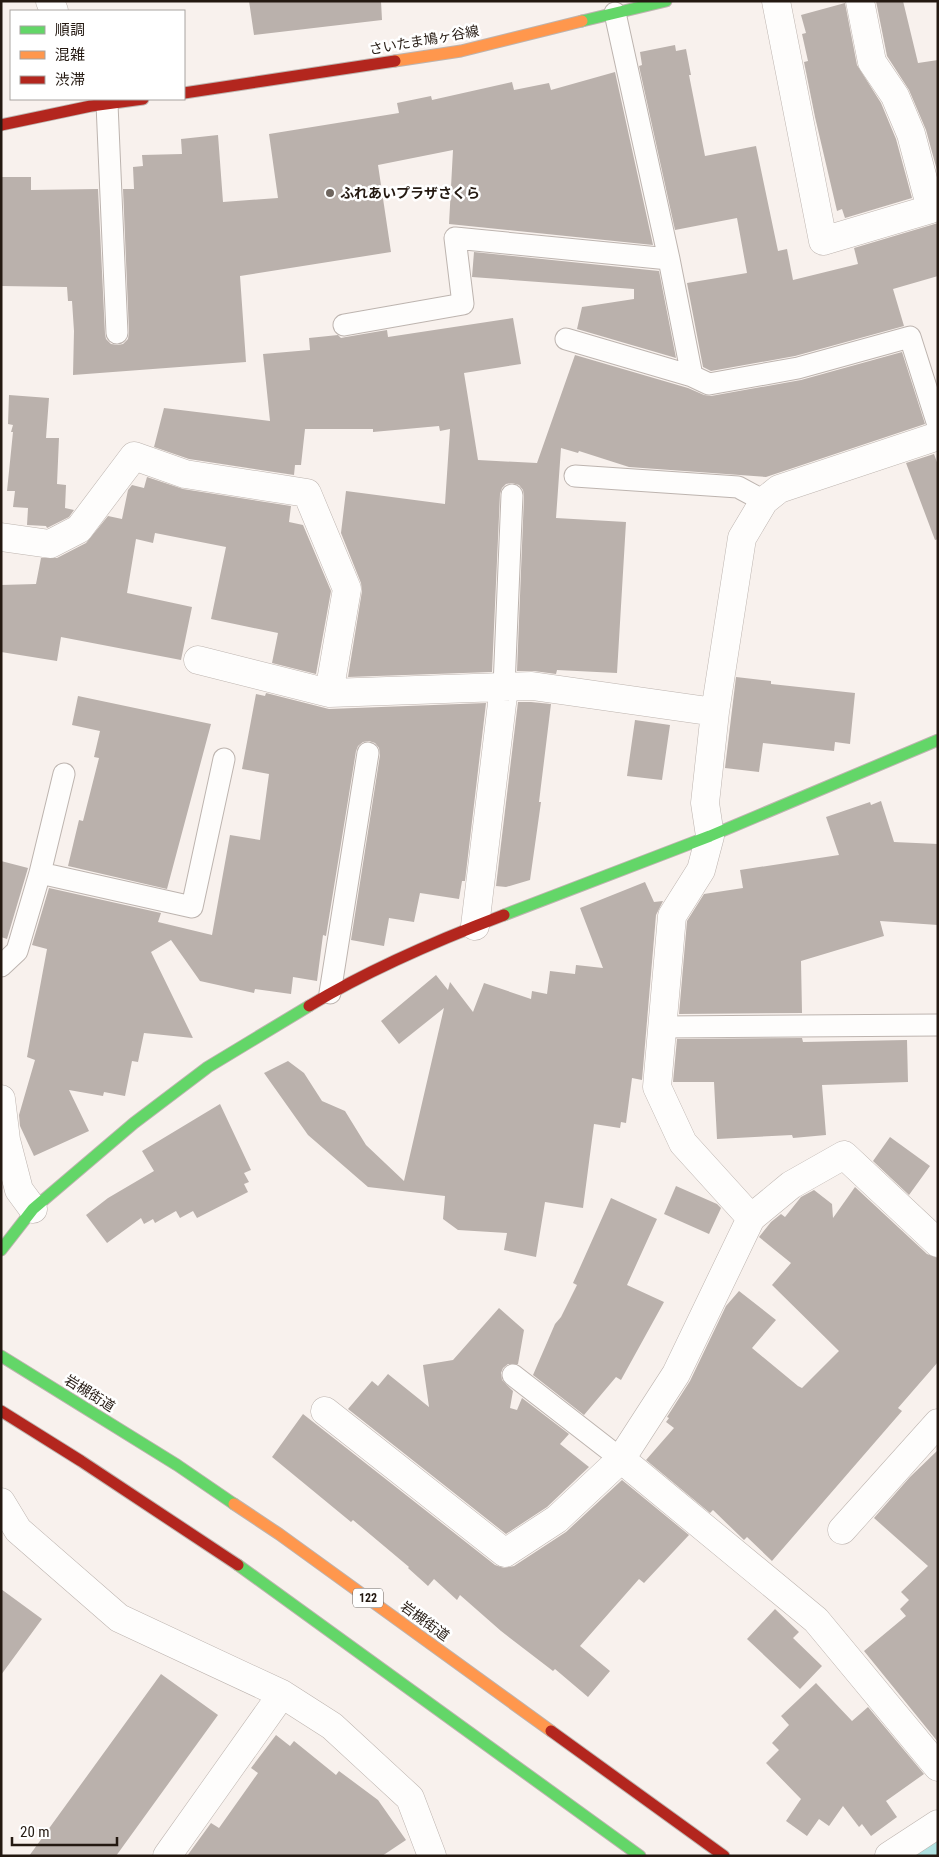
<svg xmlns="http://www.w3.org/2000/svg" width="939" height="1857" font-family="'Roboto Condensed','Noto Sans JP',sans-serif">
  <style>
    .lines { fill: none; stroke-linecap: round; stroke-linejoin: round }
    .canal { stroke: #b1e3e2; stroke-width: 38 }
    .building { fill: #bab1ac }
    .lane-casing { stroke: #bdb4af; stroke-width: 23 }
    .street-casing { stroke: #bdb4af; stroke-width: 29 }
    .fast-casing { stroke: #bdb4af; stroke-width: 13 }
    .slow-casing { stroke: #bdb4af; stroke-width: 13 }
    .jam-casing { stroke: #bdb4af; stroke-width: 13 }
    .lane { stroke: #fefdfc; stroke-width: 21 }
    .street { stroke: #fefdfc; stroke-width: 28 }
    .fast { stroke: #63d668; stroke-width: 11 }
    .slow { stroke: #ff974d; stroke-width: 11 }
    .jam { stroke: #b3261e; stroke-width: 11 }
    .poi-dot { fill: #6e655e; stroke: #fff; stroke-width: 2 }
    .labels { text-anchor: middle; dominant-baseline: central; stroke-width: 5; stroke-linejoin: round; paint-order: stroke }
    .shield { fill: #fff; stroke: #665e58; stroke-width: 1 }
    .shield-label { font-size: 12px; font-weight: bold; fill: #241911 }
    .street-label { font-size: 14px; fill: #241911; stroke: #fff }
    .poi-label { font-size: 14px; font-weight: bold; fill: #241911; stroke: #fff; text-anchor: start }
  </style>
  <rect width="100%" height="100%" fill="#f8f1ed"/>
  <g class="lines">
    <path class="canal" d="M 929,1856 L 938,1851"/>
  </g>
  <path class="building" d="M 249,1 L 381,1 L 382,20 L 254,35 Z
    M 876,1 L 903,1 L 918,63 L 938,60 L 938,174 L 926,130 L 909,90 L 887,56 Z
    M 845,3 L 857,65 L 881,103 L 896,139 L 912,198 L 845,218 L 842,209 L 837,211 L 815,117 L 804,62 L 808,61 L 802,34 L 806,33 L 801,15 Z
    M 675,45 L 676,51 L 686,49 L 691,75 L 689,75 L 705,156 L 756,146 L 778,251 L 787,249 L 793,280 L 858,264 L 854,248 L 938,223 L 938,276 L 893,289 L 904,326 L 795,356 L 711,371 L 703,367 L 687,283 L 747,273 L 737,218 L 675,230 L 639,66 L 642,65 L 640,52 Z
    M 615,72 L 653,245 L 449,224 L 453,150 L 378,165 L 391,252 L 240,276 L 246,362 L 73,375 L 74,331 L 72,301 L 68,301 L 67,287 L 1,286 L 1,177 L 31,177 L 31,190 L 98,189 L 105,334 L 106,339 L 111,344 L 118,345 L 123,344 L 128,339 L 129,332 L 123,189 L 134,189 L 133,167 L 143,166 L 142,155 L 182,154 L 181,139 L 218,135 L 223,202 L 278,198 L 269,134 L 399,113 L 397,103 L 431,96 L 432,100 L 512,82 L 514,90 L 549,83 L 551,90 Z
    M 474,252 L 659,271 L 676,358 L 577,329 L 582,307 L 634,299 L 634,289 L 472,277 Z
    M 513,318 L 521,364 L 464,373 L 478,460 L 537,463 L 575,355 L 688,388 L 704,395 L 711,396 L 801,380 L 902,352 L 925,424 L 766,477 L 629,467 L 579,451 L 578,453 L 561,448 L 556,518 L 626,522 L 617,673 L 557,670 L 556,674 L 534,671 L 517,671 L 524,496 L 523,490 L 519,485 L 512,483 L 506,484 L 502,488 L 500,494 L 492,672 L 348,677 L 362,591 L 361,583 L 341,533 L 346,491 L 445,504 L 450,429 L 440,431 L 439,426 L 373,432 L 373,429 L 305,429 L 301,465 L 295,465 L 294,475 L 189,459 L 154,447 L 164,408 L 270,421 L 263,354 L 310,350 L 309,338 L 338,335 L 341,338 L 346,337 L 387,330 L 388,337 Z
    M 9,395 L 49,398 L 46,438 L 59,438 L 57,484 L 66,485 L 65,508 L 74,510 L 69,517 L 47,528 L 46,526 L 27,525 L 28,508 L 13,507 L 15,491 L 7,491 L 13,432 L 11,432 L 13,425 L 8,424 Z
    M 934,454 L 938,465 L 938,539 L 935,540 L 906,463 Z
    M 147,477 L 183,489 L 291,506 L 289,522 L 303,525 L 331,591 L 316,674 L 272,663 L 278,633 L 211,619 L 226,547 L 155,533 L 153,543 L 136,539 L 127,593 L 192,607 L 181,660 L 61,637 L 57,661 L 1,652 L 1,585 L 36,584 L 41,558 L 57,558 L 86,543 L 108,516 L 122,519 L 128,490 L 132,485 L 144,488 Z
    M 736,677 L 771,681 L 771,684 L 855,693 L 850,744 L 835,742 L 834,751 L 763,743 L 759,772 L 725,768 Z
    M 266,693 L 329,709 L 486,703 L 465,881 L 462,881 L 459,899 L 420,893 L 414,922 L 389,918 L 384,946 L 351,940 L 380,755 L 379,748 L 375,743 L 369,741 L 363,742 L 358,746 L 356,751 L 326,936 L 323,935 L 317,981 L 293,977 L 291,994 L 255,989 L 254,993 L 200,981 L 171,940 L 151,952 L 193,1038 L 144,1033 L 138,1062 L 132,1061 L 125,1096 L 104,1092 L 103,1096 L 69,1090 L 89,1131 L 34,1156 L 20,1126 L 19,1115 L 35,1060 L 27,1057 L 47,949 L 32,945 L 49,888 L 161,913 L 158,922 L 212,935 L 230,835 L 260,840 L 269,774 L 242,769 L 256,694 L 265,696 Z
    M 78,696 L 211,724 L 167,889 L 68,866 L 79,820 L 83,821 L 99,758 L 94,757 L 100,731 L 72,725 Z
    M 518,702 L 531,702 L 551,704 L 539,802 L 541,802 L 530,880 L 506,887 L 496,886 Z
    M 635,720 L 670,725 L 662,780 L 627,776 Z
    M 881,801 L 894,842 L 938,844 L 938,925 L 880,921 L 884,936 L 801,961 L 802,1013 L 679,1014 L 687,921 L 704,894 L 743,888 L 740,870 L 839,855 L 826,817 L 870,802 L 871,805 Z
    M 1,861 L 28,868 L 7,939 L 1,937 Z
    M 645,882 L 654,902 L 663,901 L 656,915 L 642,1080 L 632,1078 L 626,1123 L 621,1122 L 620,1128 L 594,1124 L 583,1208 L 545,1202 L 536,1257 L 504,1250 L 507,1233 L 458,1230 L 443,1219 L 445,1196 L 368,1187 L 308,1135 L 264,1073 L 288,1061 L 304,1073 L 322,1101 L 345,1111 L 366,1145 L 404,1181 L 444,1008 L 399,1044 L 381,1021 L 436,975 L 448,990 L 450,982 L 473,1012 L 484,983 L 531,999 L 532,991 L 547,994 L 550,971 L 575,974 L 576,965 L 603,968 L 580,908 Z
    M 802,1038 L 803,1042 L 907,1040 L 908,1082 L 822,1085 L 826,1135 L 793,1138 L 792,1135 L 717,1139 L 714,1082 L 673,1082 L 677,1039 Z
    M 220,1104 L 251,1170 L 244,1173 L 249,1182 L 244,1184 L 248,1192 L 197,1218 L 193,1211 L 180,1218 L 176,1211 L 155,1223 L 153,1219 L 144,1224 L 141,1218 L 107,1243 L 86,1215 L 108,1198 L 154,1171 L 142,1151 Z
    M 890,1137 L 930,1166 L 909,1195 L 873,1161 Z
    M 676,1186 L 717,1204 L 721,1208 L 709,1234 L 664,1214 Z
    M 855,1187 L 927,1254 L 938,1258 L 938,1362 L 898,1408 L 902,1411 L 772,1561 L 747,1537 L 744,1540 L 713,1510 L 710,1513 L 646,1460 L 674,1428 L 666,1422 L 669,1418 L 667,1417 L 690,1381 L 726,1306 L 739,1291 L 776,1320 L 752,1348 L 798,1386 L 802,1388 L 839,1351 L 772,1285 L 791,1263 L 759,1237 L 771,1222 L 781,1214 L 785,1217 L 801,1197 L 814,1190 L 832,1204 L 833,1218 Z
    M 611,1198 L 657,1219 L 627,1285 L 664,1302 L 621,1380 L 616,1377 L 584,1415 L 533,1375 L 555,1324 L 561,1317 L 577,1285 L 573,1283 Z
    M 499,1308 L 524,1330 L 518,1364 L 508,1364 L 503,1368 L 501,1373 L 502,1380 L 513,1391 L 510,1408 L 517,1410 L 522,1398 L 569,1434 L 560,1444 L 589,1467 L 547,1507 L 506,1534 L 348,1409 L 372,1381 L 378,1386 L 388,1374 L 429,1407 L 423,1365 L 453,1360 Z
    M 303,1414 L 495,1565 L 504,1568 L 514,1566 L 566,1532 L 622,1480 L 689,1535 L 644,1583 L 639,1579 L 580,1646 L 610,1671 L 588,1697 L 555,1669 L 553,1671 L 501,1631 L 460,1595 L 457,1600 L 434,1579 L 428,1586 L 408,1568 L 409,1567 L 353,1520 L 351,1522 L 272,1457 Z
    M 938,1450 L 938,1742 L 864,1651 L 906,1616 L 900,1609 L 909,1600 L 901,1592 L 928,1566 L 874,1518 L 910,1477 Z
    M 1,1589 L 42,1619 L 1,1675 Z
    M 775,1609 L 799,1632 L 793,1638 L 822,1666 L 800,1689 L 747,1639 Z
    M 161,1674 L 218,1715 L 116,1856 L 29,1856 Z
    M 816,1683 L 852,1721 L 868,1707 L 924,1774 L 886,1801 L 897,1817 L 871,1836 L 862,1824 L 859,1827 L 843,1806 L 829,1826 L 819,1819 L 807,1836 L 786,1821 L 801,1799 L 766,1763 L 779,1750 L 772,1743 L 789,1725 L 781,1716 Z
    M 276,1735 L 290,1746 L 294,1741 L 336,1775 L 339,1771 L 378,1800 L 406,1840 L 382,1856 L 187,1856 L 211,1823 L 219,1828 L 258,1773 L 251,1768 Z"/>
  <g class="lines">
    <defs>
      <path id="lane" d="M 615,13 L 669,259 L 692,376
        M 107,104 L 117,333
        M 344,325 L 463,304 L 455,238 L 669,259
        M 566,339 L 692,376 L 709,384 L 798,368 L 910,337 L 938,425
        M 575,476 L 738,487 L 764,501
        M 504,687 L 512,495
        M 40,873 L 192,907 L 224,759
        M 1,966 L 17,951 L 40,873 L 64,774
        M 330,993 L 368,753
        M 662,1027 L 938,1025
        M 513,1375 L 621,1459"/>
      <path id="street" d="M 50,1 L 54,11
        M 776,1 L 823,241 L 931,209 L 911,134 L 895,96 L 872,62 L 860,1
        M 1,537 L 50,544 L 79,529 L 134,456 L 185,474 L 307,493 L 347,589 L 329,693
        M 198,660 L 329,693 L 532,686 L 715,712
        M 475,926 L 504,687
        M 1,1099 L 6,1140 L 19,1190 L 33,1209
        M 751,1218 L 683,1143 L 657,1087 L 672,916 L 701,870 L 710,836 L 705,803 L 715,712 L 742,538 L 764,501 L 779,489 L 938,436
        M 325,1411 L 505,1553 L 557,1519 L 621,1459 L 676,1374 L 751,1218 L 791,1185 L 844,1155 L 938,1243
        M 621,1459 L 816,1620 L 938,1767
        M 1,1502 L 18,1530 L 119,1618 L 282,1694 L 332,1726 L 410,1798 L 432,1856
        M 842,1530 L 938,1423
        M 167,1856 L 282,1694
        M 889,1856 L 938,1824"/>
      <path id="fast" d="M 582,21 L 666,1
        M 504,915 L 710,836 L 938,740
        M 1,1250 L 33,1209 L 134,1123 L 208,1067 L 309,1006
        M 1,1356 L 177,1465 L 234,1504
        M 238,1565 L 640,1856"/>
      <path id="slow" d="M 395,61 L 461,51 L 582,21
        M 234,1504 L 279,1534 L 551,1731"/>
      <path id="jam" d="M 184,93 L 395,61
        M 1,125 L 91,106 L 143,99
        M 309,1006 C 370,969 438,940 504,915
        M 1,1411 L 81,1461 L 238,1565
        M 551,1731 L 724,1856"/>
    </defs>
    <use href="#lane" class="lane-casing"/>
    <use href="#street" class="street-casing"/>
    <use href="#fast" class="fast-casing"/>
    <use href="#slow" class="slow-casing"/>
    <use href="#jam" class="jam-casing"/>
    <use href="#lane" class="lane"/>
    <use href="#street" class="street"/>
    <use href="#fast" class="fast"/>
    <use href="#slow" class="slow"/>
    <use href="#jam" class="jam"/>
  </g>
  <circle class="poi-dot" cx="330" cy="193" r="5"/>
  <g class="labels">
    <rect class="shield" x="353" y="1588.5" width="30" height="19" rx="4"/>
    <g class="shield-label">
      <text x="368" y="1598">122</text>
    </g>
    <g class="street-label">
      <text transform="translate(424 40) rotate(-10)">さいたま鳩ヶ谷線</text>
      <text transform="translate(90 1393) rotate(32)">岩槻街道</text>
      <text transform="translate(425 1621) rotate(36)">岩槻街道</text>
    </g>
    <g class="poi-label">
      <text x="340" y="193">ふれあいプラザさくら</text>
    </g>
  </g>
  <rect width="939" height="1857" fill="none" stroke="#241911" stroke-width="5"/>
  <rect x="10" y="10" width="175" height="90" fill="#ffffff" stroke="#a7a3a0"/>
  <rect x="20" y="26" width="25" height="8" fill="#63d668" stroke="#a7a3a0"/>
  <text x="55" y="35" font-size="15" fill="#241911">順調</text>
  <rect x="20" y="51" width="25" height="8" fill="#ff974d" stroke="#a7a3a0"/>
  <text x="55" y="60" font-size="15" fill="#241911">混雑</text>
  <rect x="20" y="76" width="25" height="8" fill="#b3261e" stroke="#a7a3a0"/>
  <text x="55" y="85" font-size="15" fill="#241911">渋滞</text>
  <path d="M12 1837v8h105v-8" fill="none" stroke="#241911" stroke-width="2.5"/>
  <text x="20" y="1837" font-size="15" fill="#241911" stroke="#ffffff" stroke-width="4" paint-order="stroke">20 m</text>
</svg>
